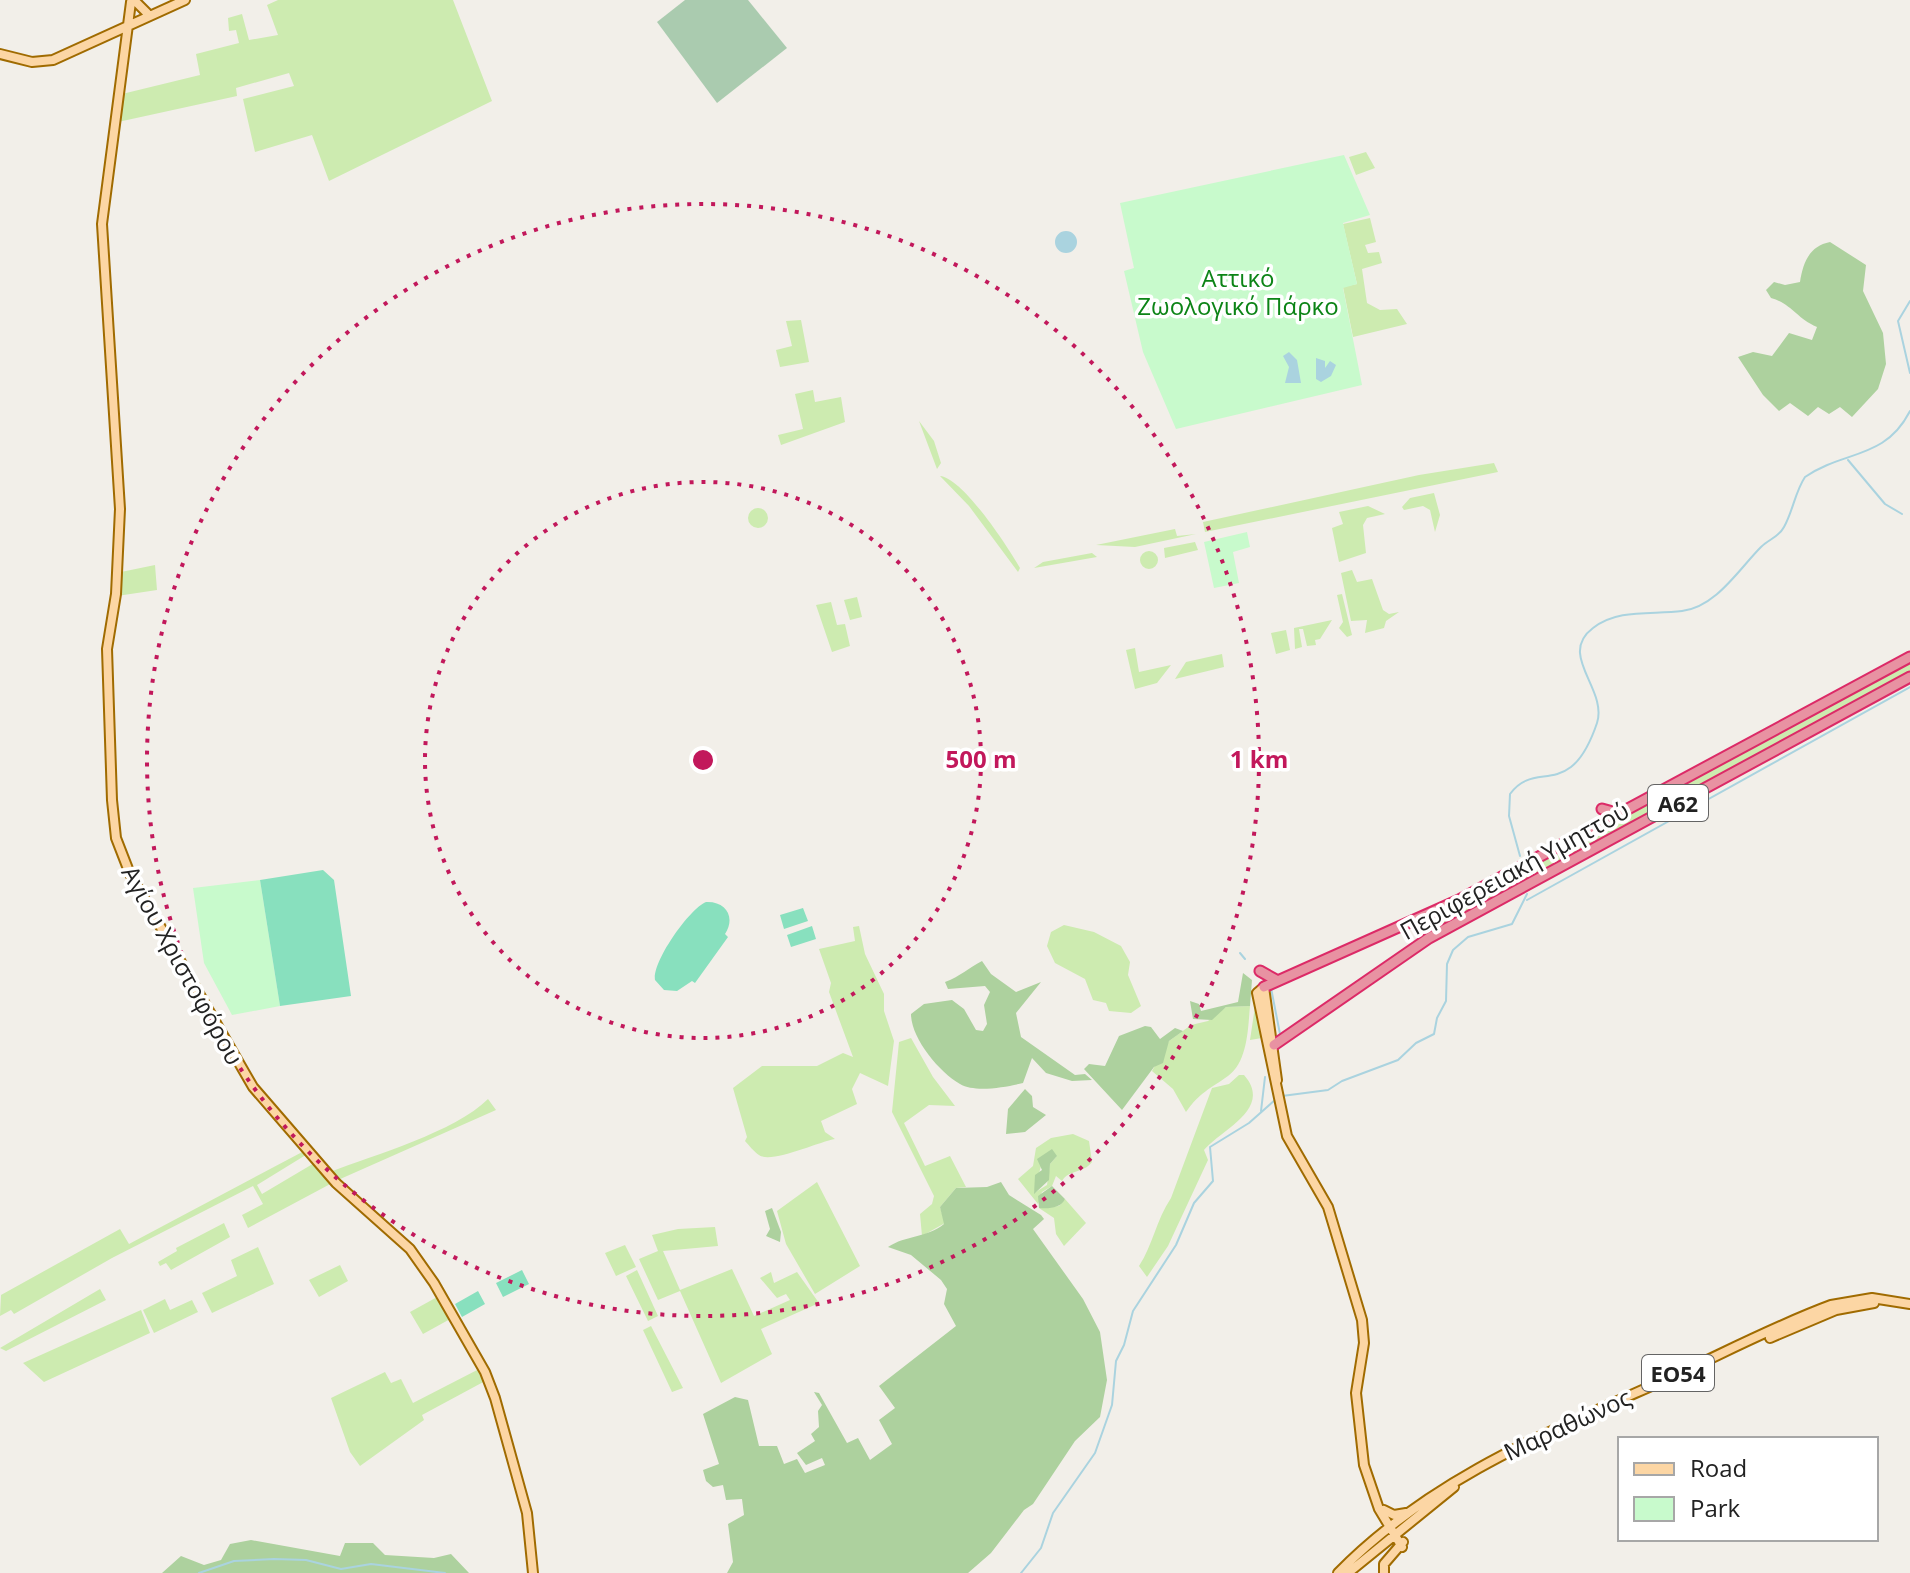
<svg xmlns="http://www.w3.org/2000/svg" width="1910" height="1573" font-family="'Open Sans',sans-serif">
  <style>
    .grass { fill: #cdebb0; fill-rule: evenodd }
    .forest { fill: #add19e }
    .cemetery { fill: #aacbaf }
    .park { fill: #c8facc }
    .pitch { fill: #88e0be }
    .water { fill: #aad3df }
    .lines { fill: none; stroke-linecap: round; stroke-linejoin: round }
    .stream { stroke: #aad3df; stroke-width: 2 }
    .major-casing { stroke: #a06b00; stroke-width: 12 }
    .highway-casing { stroke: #dc2a67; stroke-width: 13 }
    .major { stroke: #fcd6a4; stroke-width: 8 }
    .highway { stroke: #e892a2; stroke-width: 9 }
    .ring { fill: none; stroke: #c2185b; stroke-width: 4; stroke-dasharray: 4 8 }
    .labels { text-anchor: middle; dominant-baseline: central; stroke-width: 7; stroke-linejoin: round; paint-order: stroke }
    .shield { fill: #fff; stroke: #646464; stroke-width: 2 }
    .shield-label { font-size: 22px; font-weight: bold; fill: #222 }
    .park-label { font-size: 24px; fill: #0c8416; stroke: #fff }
    .street-label { font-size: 24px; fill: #222; stroke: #fff }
    .centre { fill: #c2185b; stroke: #fff; stroke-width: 4 }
    .ring-label { font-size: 24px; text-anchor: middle; font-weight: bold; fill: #c2185b; stroke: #fff; stroke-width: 7; stroke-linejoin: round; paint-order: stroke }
  </style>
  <rect width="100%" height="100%" fill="#f2efe9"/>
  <path class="grass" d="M 278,0 L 453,0 L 492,101 L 329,181 L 312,135 L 255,152 L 243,99 L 294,86 L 289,73 L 236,88 L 237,96 L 118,122 L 122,94 L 200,75 L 196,54 L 239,43 L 236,30 L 229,31 L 228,18 L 242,14 L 249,40 L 278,35 L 267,5 Z
    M 1366,152 L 1375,168 L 1356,175 L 1349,157 Z
    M 1370,218 L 1376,242 L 1365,245 L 1368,253 L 1379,252 L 1382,263 L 1362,269 L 1367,303 L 1380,310 L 1397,309 L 1407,324 L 1353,337 L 1343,287 L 1357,284 L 1343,224 Z
    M 801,320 L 809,362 L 780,367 L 776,350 L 792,346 L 786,321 Z
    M 813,390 L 815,402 L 841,397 L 845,422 L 781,445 L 778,435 L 803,429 L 795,394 Z
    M 919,421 L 934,441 L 941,463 L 937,469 Z
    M 1494,463 L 1498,472 L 1205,532 L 1203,522 L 1419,475 Z
    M 940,476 C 963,478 1008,547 1020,568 L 1018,572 L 969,506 Z
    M 1434,493 L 1440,515 L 1435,532 L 1430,510 L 1423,506 L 1404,510 L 1402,507 L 1410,498 Z
    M 1368,506 L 1385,514 L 1367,518 L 1363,525 L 1366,553 L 1339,562 L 1332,528 L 1343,524 L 1339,512 Z
    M748 518a10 10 0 1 1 20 0a10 10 0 1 1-20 0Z
    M 1175,529 L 1177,536 L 1196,534 L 1135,547 L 1096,545 Z
    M 1195,542 L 1198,550 L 1165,558 L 1164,548 Z
    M1140 560a9 9 0 1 1 18 0a9 9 0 1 1-18 0Z
    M 1092,553 L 1097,557 L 1034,568 L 1043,562 Z
    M 155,565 L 157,590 L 117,596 L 121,572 Z
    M 1352,570 L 1357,582 L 1372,579 L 1383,610 L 1389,614 L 1399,612 L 1386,621 L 1384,628 L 1365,633 L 1367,620 L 1351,621 L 1341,573 Z
    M 1342,594 L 1352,635 L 1347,637 L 1339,628 L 1343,622 L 1337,595 Z
    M 857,597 L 862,617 L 850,620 L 844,600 Z
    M 831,602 L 837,625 L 845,624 L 850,646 L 832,652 L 816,605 Z
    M 1332,620 L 1320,639 L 1315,640 L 1316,645 L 1307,646 L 1303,629 L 1299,629 L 1302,647 L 1295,649 L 1294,628 Z
    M 1286,630 L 1290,650 L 1276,654 L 1271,633 Z
    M 1135,648 L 1139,672 L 1171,665 L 1157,683 L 1135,689 L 1126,650 Z
    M 1222,654 L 1224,667 L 1175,679 L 1186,662 Z
    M 1910,661 L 1910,674 L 1423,939 L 1416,925 L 1484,893 Z
    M 1064,925 L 1094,932 L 1121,946 L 1130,962 L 1128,975 L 1141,1006 L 1131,1013 L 1109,1011 L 1106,1003 L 1093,1000 L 1085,979 L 1055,963 L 1047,946 L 1051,932 Z
    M 859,926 L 865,954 L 884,994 L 884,1011 L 894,1041 L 888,1086 L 860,1073 L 852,1089 L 857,1104 L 821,1121 L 825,1132 L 835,1139 C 818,1142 771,1164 759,1155 C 754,1152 749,1145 745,1141 L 747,1137 L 733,1088 L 762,1066 L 817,1066 L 843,1053 L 853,1057 L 829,992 L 831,983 L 819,949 L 855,941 L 853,927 Z
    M 1256,1000 L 1262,1038 L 1250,1040 Z
    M 1250,1006 C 1248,1027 1248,1062 1228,1076 C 1210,1089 1200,1092 1186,1112 L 1173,1089 L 1152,1071 L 1169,1041 L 1191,1025 L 1208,1021 L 1226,1007 Z
    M 911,1038 L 933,1077 L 955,1106 L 929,1105 L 904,1123 L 925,1166 L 950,1156 L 966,1187 L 956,1188 L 940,1207 L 945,1223 L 922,1236 L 920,1214 L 932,1204 L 934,1196 L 892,1112 L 899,1042 Z
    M 1239,1075 L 1244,1075 C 1274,1109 1220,1130 1204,1150 L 1208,1160 L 1168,1246 L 1147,1277 L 1139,1266 C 1153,1245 1156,1220 1171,1198 L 1212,1088 L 1229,1084 Z
    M 488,1099 L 496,1110 L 338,1180 L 330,1172 C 374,1155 455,1132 488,1099 Z
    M 1073,1134 L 1089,1141 L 1092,1162 C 1083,1174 1069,1169 1062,1181 L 1056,1176 L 1052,1186 L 1042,1192 L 1038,1204 L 1018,1179 L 1033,1166 L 1036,1148 L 1051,1138 ZM 1057,1156 L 1050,1164 L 1047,1185 L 1034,1193 L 1041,1166 Z
    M 306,1150 L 309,1153 L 257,1185 L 262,1194 L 316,1162 L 334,1182 L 248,1228 L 242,1215 L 263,1204 L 253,1186 L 112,1258 L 14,1314 L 11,1310 L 0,1316 L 1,1295 L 120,1229 L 129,1244 Z
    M 817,1182 L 860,1266 L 815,1294 L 786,1244 L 777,1211 Z
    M 1065,1199 L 1086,1223 L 1064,1246 L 1056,1234 L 1054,1218 L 1039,1208 L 1059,1206 Z
    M 224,1223 L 230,1237 L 171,1270 L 166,1263 L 160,1266 L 158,1262 L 177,1251 L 176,1248 Z
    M 715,1227 L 718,1246 L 663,1251 L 680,1290 L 732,1269 L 754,1316 L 790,1300 L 786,1294 L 777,1298 L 760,1278 L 771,1272 L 774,1283 L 797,1272 L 819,1303 L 761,1329 L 772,1354 L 721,1383 L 680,1291 L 658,1300 L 639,1259 L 658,1251 L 652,1235 L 678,1229 Z
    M 625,1245 L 636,1267 L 616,1276 L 605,1253 Z
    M 258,1247 L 274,1284 L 212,1313 L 202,1293 L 237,1276 L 231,1260 Z
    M 340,1265 L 348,1281 L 319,1297 L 309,1280 Z
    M 637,1270 L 658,1316 L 648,1321 L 626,1276 Z
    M 100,1289 L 106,1300 L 6,1351 L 0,1348 Z
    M 439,1296 L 452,1318 L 423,1334 L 410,1312 Z
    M 165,1299 L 170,1310 L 192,1300 L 198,1312 L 154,1333 L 143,1310 Z
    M 141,1310 L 150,1333 L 44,1382 L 23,1363 Z
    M 651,1326 L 683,1388 L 672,1392 L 643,1330 Z
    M 481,1368 L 487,1380 L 422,1415 L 424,1420 L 360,1466 L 350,1452 L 331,1398 L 385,1372 L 391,1383 L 401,1379 L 413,1403 Z"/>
  <path class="forest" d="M 1830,242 L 1866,265 L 1863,291 L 1883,333 L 1886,364 L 1878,389 L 1852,417 L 1840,407 L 1829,414 L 1818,407 L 1808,416 L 1790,403 L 1779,411 L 1763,395 L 1738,357 L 1753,352 L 1772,356 L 1789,333 L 1812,340 L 1817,327 C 1796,318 1792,304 1771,298 L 1766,290 L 1774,282 L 1785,285 L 1800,282 C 1803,263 1809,246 1830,242 Z
    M 982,961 L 991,974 L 1016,992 L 1041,982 L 1016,1013 L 1021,1037 L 1075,1075 L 1085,1074 L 1092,1080 L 1072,1081 L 1046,1073 L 1032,1058 L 1023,1083 C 1006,1087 975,1093 960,1084 C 939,1072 911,1038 911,1014 L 924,1004 L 952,1000 L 964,1009 L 976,1030 L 983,1031 L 987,1024 L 984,1005 L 990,992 L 985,986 L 948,989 L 945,982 C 961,976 968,968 982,961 Z
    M 1243,973 L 1252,980 L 1250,1006 L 1226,1007 L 1212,1020 L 1193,1019 L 1190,1001 L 1199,1004 L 1201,1011 L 1238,1002 Z
    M 1145,1026 L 1151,1027 L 1160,1039 L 1175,1028 L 1183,1031 L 1169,1041 L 1163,1063 L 1154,1067 L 1122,1110 L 1084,1069 L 1089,1064 L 1105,1066 L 1119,1036 Z
    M 1025,1089 L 1032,1096 L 1033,1107 L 1046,1115 L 1025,1132 L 1006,1134 L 1008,1109 Z
    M 1052,1149 L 1057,1156 L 1050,1164 L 1049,1180 L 1034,1194 L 1035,1175 L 1042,1170 L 1037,1159 Z
    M 1001,1182 L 1009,1195 L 1041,1215 L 1044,1219 L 1033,1229 L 1083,1299 L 1100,1332 L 1107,1380 L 1100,1417 L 1075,1441 L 1033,1504 L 1024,1510 L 991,1553 L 968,1573 L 727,1573 L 733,1562 L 728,1524 L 744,1515 L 742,1499 L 726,1500 L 723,1485 L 713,1487 L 706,1481 L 703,1470 L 719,1464 L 703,1414 L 735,1397 L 748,1400 L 759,1446 L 777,1446 L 784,1464 L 797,1459 L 805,1473 L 825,1465 L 822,1458 L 806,1465 L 797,1453 L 815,1441 L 811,1434 L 819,1427 L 818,1411 L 822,1405 L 814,1392 L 819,1393 L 847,1443 L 858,1438 L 870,1460 L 892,1444 L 879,1420 L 895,1408 L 879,1386 L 956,1326 L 944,1304 L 947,1289 L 941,1280 L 911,1255 L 888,1247 C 906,1235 927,1238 944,1224 L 940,1207 L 956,1188 L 987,1187 Z
    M 1052,1186 L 1065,1199 C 1061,1208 1049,1209 1039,1208 L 1038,1196 Z
    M 772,1208 L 781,1232 L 780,1242 L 766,1236 L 770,1229 L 765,1211 Z
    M 251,1540 L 340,1556 L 345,1543 L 373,1543 L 385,1555 L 434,1558 L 451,1554 L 469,1573 L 162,1573 L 181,1556 L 204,1565 L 221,1560 L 230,1544 Z"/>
  <path class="cemetery" d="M 685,0 L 748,0 L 787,48 L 717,103 L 657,22 Z"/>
  <path class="park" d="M 1344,155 L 1370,215 L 1343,223 L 1357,284 L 1343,288 L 1362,385 L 1176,429 L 1143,352 L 1124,271 L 1134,268 L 1120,203 Z
    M 1247,532 L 1250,547 L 1233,552 L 1239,583 L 1214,588 L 1204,542 Z
    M 260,880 L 280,1006 L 232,1015 L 204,963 L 193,888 Z"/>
  <path class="pitch" d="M 323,870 L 334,880 L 351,996 L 280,1006 L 260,880 Z
    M 706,902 C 726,901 736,917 725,934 L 728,937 L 695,983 L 692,981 L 677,991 L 664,990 L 655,980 C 652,962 689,909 706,902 Z
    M 803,908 L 808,921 L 784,929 L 780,915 Z
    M 812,926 L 816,939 L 791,947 L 787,935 Z
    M 522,1270 L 529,1284 L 503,1297 L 496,1283 Z
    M 478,1291 L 485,1304 L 462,1317 L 455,1304 Z"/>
  <path class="water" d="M1055 242a11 11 0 1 1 22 0a11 11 0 1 1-22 0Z
    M 1289,352 L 1297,360 L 1301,383 L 1285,383 L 1289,367 L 1283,356 Z
    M 1316,358 L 1325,361 L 1325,368 L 1330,361 L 1336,365 L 1331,376 L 1321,382 L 1316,379 Z"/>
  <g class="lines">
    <path class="stream" d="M 1910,301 L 1898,321 L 1910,373
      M 1848,460 L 1885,504 L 1902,514
      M 1520,856 L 1509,816 L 1510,794 C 1536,758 1570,803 1597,723 C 1608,689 1557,655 1593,628 C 1618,608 1653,615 1682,611 C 1716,607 1739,569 1761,547 C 1769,539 1779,537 1784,527 C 1793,511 1795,492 1805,477 C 1844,450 1885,460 1910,411
      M 1527,900 L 1910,687
      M 1240,953 L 1245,959
      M 1271,988 L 1280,1034
      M 1282,1096 L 1328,1090 L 1342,1081 L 1398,1060 L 1416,1043 L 1434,1034 L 1437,1018 L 1446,1001 L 1447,964 L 1453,950 L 1468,937 L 1512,924 L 1527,894
      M 1261,1111 L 1265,1077
      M 199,1573 L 234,1561 L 274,1559 L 306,1560 L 341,1569 L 371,1564 L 445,1573
      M 1021,1573 L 1041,1548 L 1053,1513 L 1095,1453 L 1112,1405 L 1116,1361 L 1124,1345 L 1133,1311 L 1176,1245 L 1194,1203 L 1213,1181 L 1210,1147 L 1249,1123 L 1276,1099"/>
    <defs>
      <path id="major" d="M 131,2 L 102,224 L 120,509 L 116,594 L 107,649 L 112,800 L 116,838 L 130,874 L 253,1087 L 336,1183 L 410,1249 L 434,1283 L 485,1372 L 495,1398 L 527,1513 L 533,1573
        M 137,3 L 147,13
        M 0,54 L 32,62 L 53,60 L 185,0
        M 1264,987 L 1257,993 L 1287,1136 L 1328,1207 L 1362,1320 L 1364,1343 L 1356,1393 L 1364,1465 L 1379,1509 L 1402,1547
        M 1264,987 L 1277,1080
        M 1770,1338 L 1836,1310 L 1874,1303
        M 1384,1510 L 1394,1515 L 1406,1513
        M 1338,1573 C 1430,1479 1548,1432 1665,1380 C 1720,1355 1774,1326 1831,1305 L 1872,1298 L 1910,1304
        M 1348,1573 L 1454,1487
        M 1384,1573 L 1384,1564 L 1403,1542"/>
      <path id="highway" d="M 1602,809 L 1620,814
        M 1260,971 L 1276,980
        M 1264,987 L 1459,900 L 1910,657
        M 1274,1045 L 1429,938 L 1910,677"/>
    </defs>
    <use href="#major" class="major-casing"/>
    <use href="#highway" class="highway-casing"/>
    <use href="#major" class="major"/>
    <use href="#highway" class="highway"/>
  </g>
  <g class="ring">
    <circle cx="703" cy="760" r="278"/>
    <circle cx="703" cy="760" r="556"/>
  </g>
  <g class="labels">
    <g class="shield">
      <rect x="1648" y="785" width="60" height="36" rx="6"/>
      <rect x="1642" y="1355" width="72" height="36" rx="6"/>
    </g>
    <g class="shield-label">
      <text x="1678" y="803">Α62</text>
      <text x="1678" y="1373">ΕΟ54</text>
    </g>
    <g class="park-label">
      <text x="1238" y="277">Αττικό<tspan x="1238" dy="28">Ζωολογικό Πάρκο</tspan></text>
    </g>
    <g class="street-label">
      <text transform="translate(1514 870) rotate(-29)">Περιφερειακή Υμηττού</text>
      <text transform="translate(183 965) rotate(61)">Αγίου Χριστοφόρου</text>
      <text transform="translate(1567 1424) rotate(-25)">Μαραθώνος</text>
    </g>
  </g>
  <circle cx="703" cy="760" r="12" class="centre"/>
  <g class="ring-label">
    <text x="981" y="768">500 m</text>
    <text x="1259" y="768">1 km</text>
  </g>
  <rect x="1618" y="1437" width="260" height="104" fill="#ffffff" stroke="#a7a7a7" stroke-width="2"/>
  <rect x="1634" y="1463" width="40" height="12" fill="#fcd6a4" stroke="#a7a7a7" stroke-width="2"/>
  <text x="1690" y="1477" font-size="24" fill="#222222">Road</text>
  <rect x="1634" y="1497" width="40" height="24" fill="#c8facc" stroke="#a7a7a7" stroke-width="2"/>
  <text x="1690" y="1517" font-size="24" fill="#222222">Park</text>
</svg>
